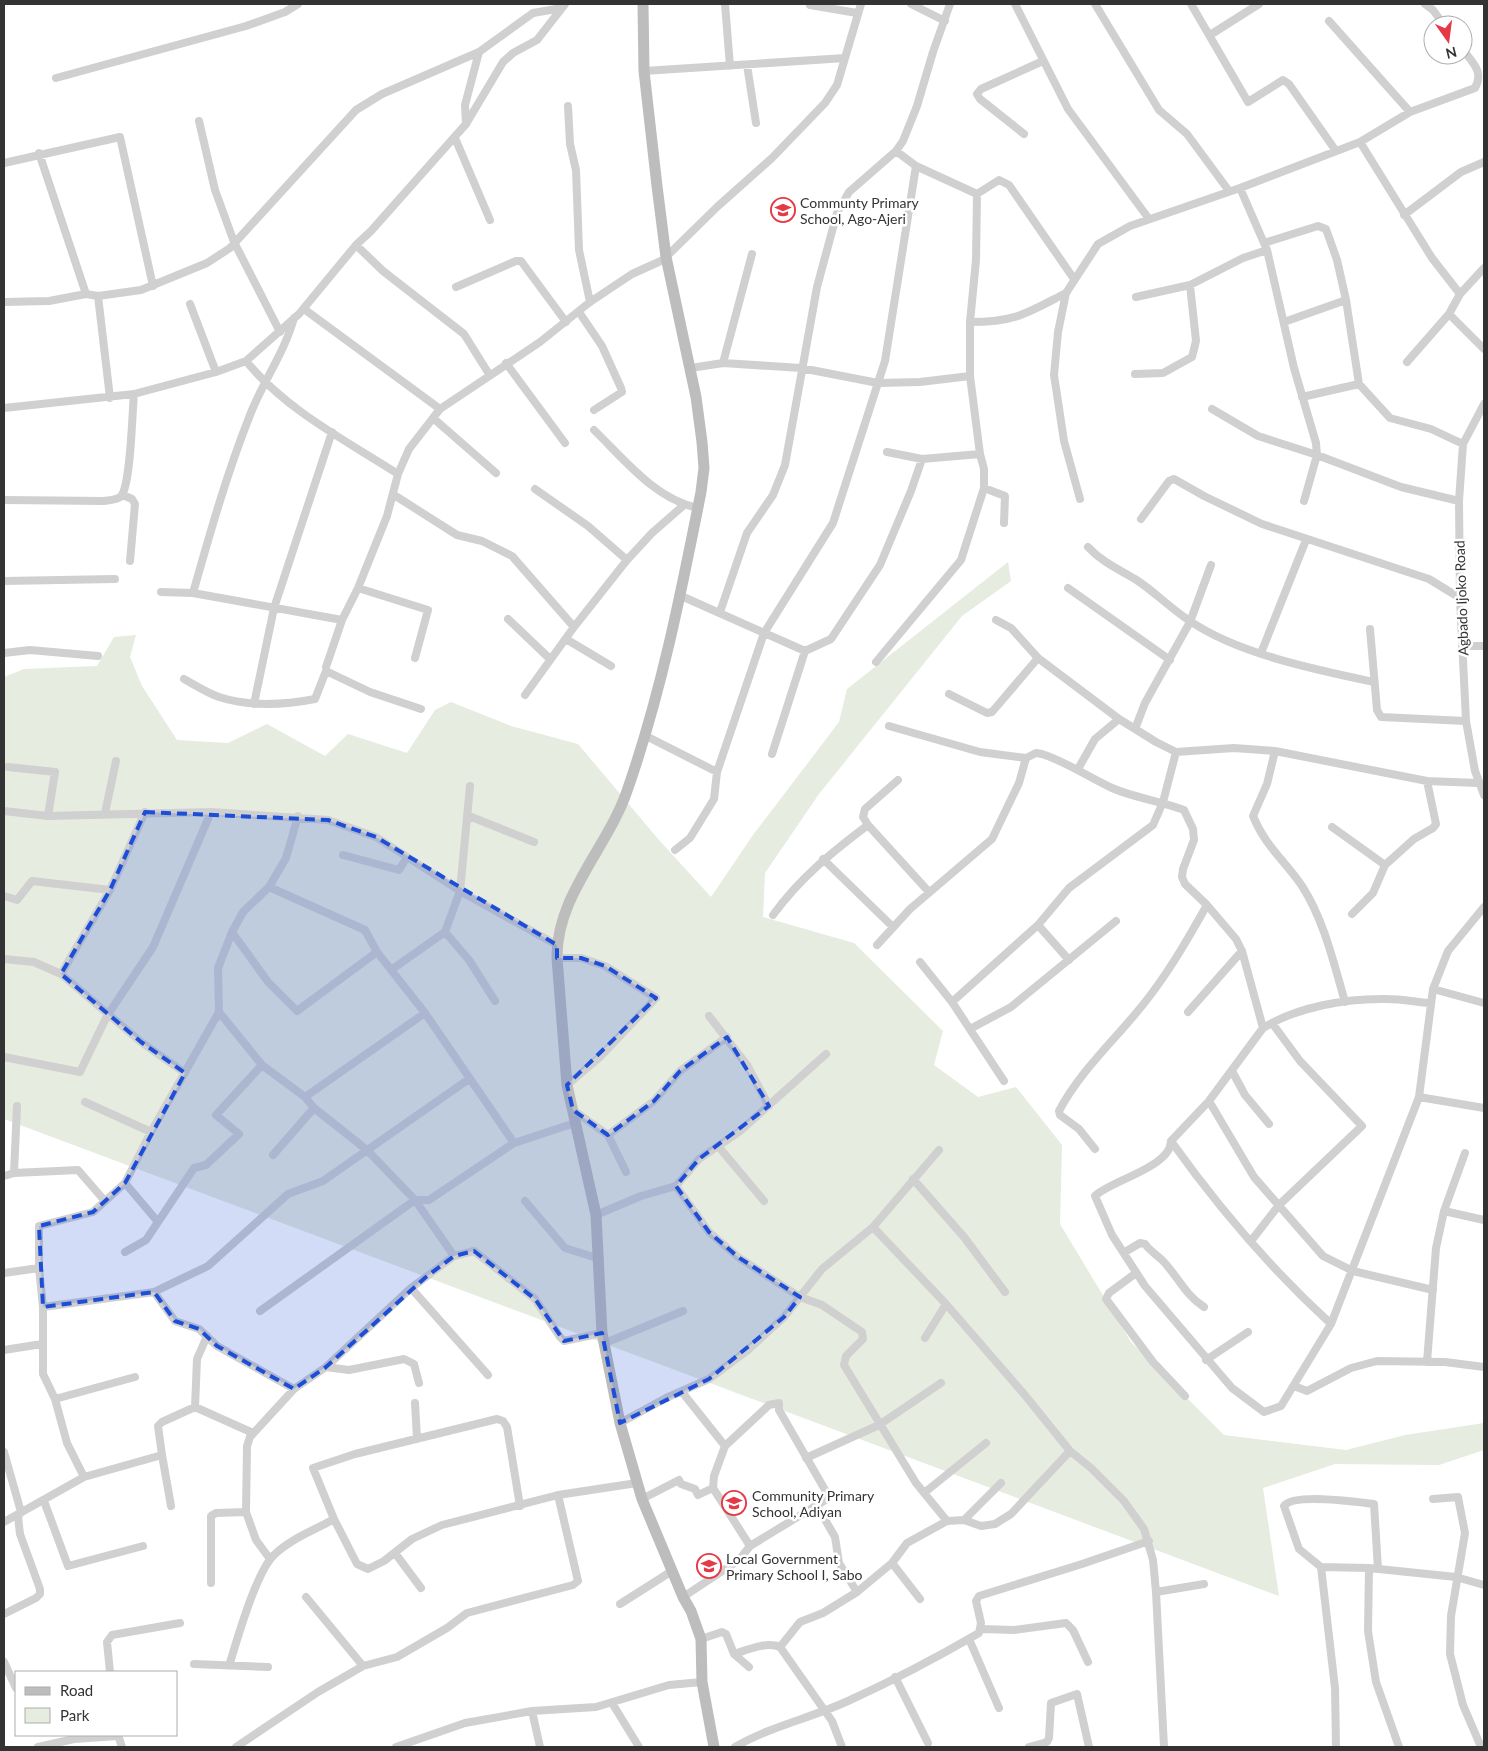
<svg xmlns="http://www.w3.org/2000/svg" width="1488" height="1751" font-family="Lato,sans-serif">
  <style>
    .green { fill: #e6ecdf }
    .lines { fill: none; stroke-linecap: round; stroke-linejoin: round }
    .street { stroke: #d0d0d0; stroke-width: 8 }
    .secondary { stroke: #bdbdbd; stroke-width: 11 }
    .marked { fill: #1d4ed8; fill-opacity: 0.2; stroke: #1d4ed8; stroke-width: 4; stroke-dasharray: 10 6; stroke-linejoin: round }
    .labels { text-anchor: middle; dominant-baseline: central; stroke-width: 5; stroke-linejoin: round; paint-order: stroke }
    .poi-label { font-size: 14px; fill: #333; stroke: #fff; text-anchor: start }
    .street-label { font-size: 14px; fill: #333; stroke: #fff }
  </style>
  <rect width="100%" height="100%" fill="#fff"/>
  <path class="green" d="M 1008,562 L 1011,581 L 962,616 L 819,794 L 765,873 L 763,917 L 854,943 L 943,1031 L 934,1065 L 978,1097 L 1016,1087 L 1062,1145 L 1060,1224 L 1131,1342 L 1224,1435 L 1346,1450 L 1405,1435 L 1484,1423 L 1484,1450 L 1439,1465 L 1335,1464 L 1263,1488 L 1279,1596 L 4,1119 L 4,677 L 24,669 L 97,666 L 114,637 L 136,635 L 130,657 L 142,686 L 177,740 L 228,743 L 267,724 L 325,756 L 348,734 L 407,753 L 435,710 L 451,702 L 511,726 L 578,744 L 659,840 L 711,897 L 753,835 L 839,722 L 847,689 Z"/>
  <g class="lines">
    <path class="street" d="M 725,4 L 730,66
      M 911,4 L 945,21
      M 1015,4 L 1068,109 L 1149,219
      M 1095,4 L 1159,110 L 1187,134 L 1229,191
      M 1191,4 L 1248,102 L 1283,80 L 1289,84 L 1336,151
      M 1425,4 L 1433,10 L 1444,25
      M 810,5 L 857,13
      M 1329,21 L 1410,112
      M 1210,35 L 1259,4
      M 747,65 L 756,123
      M 644,71 L 845,58
      M 56,78 L 246,26 L 285,12 L 298,4
      M 568,106 L 570,144 L 576,170 L 579,250 L 590,302
      M 199,121 L 215,190 L 234,242 L 280,332
      M 466,124 L 465,105 L 479,52 L 533,13 L 562,8 L 565,4
      M 1024,134 L 980,99 L 977,94 L 981,89 L 1043,61
      M 455,138 L 490,220
      M 1360,142 L 1432,258 L 1460,294
      M 896,151 L 916,166 L 977,194 L 999,180 L 1009,185 L 1074,279
      M 39,153 L 86,294
      M 4,163 L 120,137 L 153,286
      M 1240,188 L 1267,250 L 1294,368 L 1316,443 L 1317,455 L 1304,501
      M 1404,215 L 1461,172 L 1484,162
      M 1264,243 L 1318,226 L 1326,229 L 1337,260 L 1346,300 L 1359,384 L 1390,418 L 1431,429 L 1463,444
      M 356,245 L 383,271 L 464,334 L 489,374
      M 456,287 L 516,261 L 521,261 L 566,322
      M 98,296 L 110,398
      M 1136,297 L 1190,285 L 1243,258 L 1267,250
      M 4,302 L 49,301 L 86,294 L 98,296 L 141,290 L 207,263 L 230,248 L 356,110 L 382,94 L 479,52
      M 190,304 L 216,372
      M 304,309 L 440,409
      M 579,312 L 602,346 L 621,388 L 622,392 L 594,410
      M 1449,314 L 1484,349
      M 970,322 C 1016,322 1027,313 1066,293
      M 1284,322 L 1346,300
      M 246,361 C 286,410 345,440 398,474
      M 1407,362 L 1449,314 L 1460,294 L 1484,268
      M 506,363 L 565,443
      M 723,363 L 752,254
      M 691,368 L 723,363 L 801,368 L 878,383 L 920,382 L 970,376
      M 1135,374 L 1163,373 L 1192,357 L 1196,341 L 1190,285
      M 1302,397 L 1359,384
      M 1484,404 L 1463,444 L 1459,501 L 1460,598 L 1466,721 L 1475,771 L 1484,795
      M 4,408 L 134,394 L 216,372 L 246,361 L 299,314 L 356,245 L 371,231 L 466,124 L 503,62 L 513,53 L 537,40 L 562,8
      M 1212,409 L 1258,436 L 1317,455 L 1401,487 L 1459,501
      M 433,418 L 496,473
      M 594,430 C 625,460 655,499 698,508
      M 887,452 L 922,459 L 980,454
      M 984,488 L 1005,496 L 1004,523
      M 535,489 L 588,526 L 627,560
      M 123,495 L 132,499 L 135,504 L 130,561
      M 394,495 L 457,535 L 482,541 L 512,556 L 574,627
      M 1080,499 L 1064,441 L 1054,375 L 1058,332 L 1066,293 L 1098,244 L 1130,226 L 1240,188 L 1360,142 L 1410,112 L 1475,88 C 1484,72 1473,63 1463,50
      M 4,500 L 104,501 C 110,500 119,500 122,495 C 131,480 132,414 134,394
      M 1141,519 L 1169,481 L 1174,479 L 1204,496 L 1262,524 L 1429,579 L 1460,598
      M 1088,547 C 1102,562 1118,569 1135,579 C 1154,591 1171,609 1190,621 C 1238,654 1317,670 1374,682
      M 4,581 L 115,579
      M 358,588 L 428,610 L 415,658
      M 1068,588 L 1170,660
      M 161,592 L 193,593 L 342,620
      M 193,593 C 210,533 227,473 250,415 C 263,381 284,354 294,318
      M 679,595 L 805,651 L 831,639 L 880,565 L 911,491 L 922,459
      M 720,612 L 747,533 L 773,495 L 785,465 L 817,287 L 837,213 L 849,192 L 896,151 L 903,141 L 917,106 L 933,52 L 950,4
      M 508,619 L 550,659
      M 996,620 L 1011,628 L 1038,658 L 1119,719 L 1156,742 L 1176,752 L 1234,748 L 1275,751 L 1427,781 L 1478,783
      M 1370,629 L 1377,710 L 1381,717 L 1466,721
      M 566,639 L 611,666
      M 1462,646 L 1484,646
      M 4,653 L 30,650 L 98,656
      M 1261,653 L 1306,540
      M 876,662 L 961,560 L 984,488 L 984,469 L 980,454 L 970,376 L 970,322 L 976,260 L 977,194
      M 326,667 L 342,620 L 358,588 L 387,516 L 398,474 L 409,449 L 440,409 L 540,342 L 590,302 L 632,274 L 663,260 L 717,207 L 772,158 L 825,103 L 837,85 L 861,4
      M 184,679 C 195,685 207,693 219,697 C 250,707 284,705 315,699 L 326,671 L 370,692 L 421,709
      M 949,694 L 987,713 L 992,712 L 1038,658
      M 525,695 L 574,627 L 627,560 L 652,533 L 684,505
      M 254,704 L 274,608 L 332,432
      M 889,726 L 980,752 L 1026,758 L 1036,753 L 1042,754 C 1067,762 1088,777 1112,788 C 1135,798 1161,801 1184,810 L 1193,829 L 1194,840 L 1183,869 L 1182,877 L 1185,884 L 1207,905 L 1236,939 L 1242,951 L 1263,1028
      M 1135,729 L 1145,703 L 1190,622 L 1211,565
      M 644,735 L 717,772
      M 1275,751 L 1267,784 L 1253,816 C 1265,846 1285,861 1302,886 C 1324,920 1334,964 1345,1002
      M 772,754 L 805,651
      M 8,767 L 55,772 L 48,816
      M 1078,769 L 1095,739 L 1119,719
      M 898,780 L 865,809 L 863,817 L 868,825 L 929,892
      M 4,811 L 48,816 L 211,812 L 328,820 L 376,837 L 460,891 L 557,945
      M 105,813 L 116,761
      M 469,816 L 534,842
      M 1332,827 L 1385,865
      M 675,850 L 690,838 L 714,799 L 717,772 L 764,633 L 833,523 L 885,361 L 916,166
      M 343,855 L 399,870 L 407,857
      M 823,859 L 893,927
      M 269,887 L 365,930 L 377,952
      M 4,896 L 17,900 L 32,881 L 110,890
      M 1352,914 L 1373,893 L 1385,865 L 1414,839 L 1433,828 L 1436,824 L 1427,781
      M 773,915 C 800,878 832,852 868,825
      M 1038,925 L 1069,960
      M 232,932 L 268,982 L 297,1011 L 377,952 L 425,1013 L 514,1143
      M 445,932 L 469,960 L 495,1001
      M 877,945 L 910,909 L 992,839 L 1019,783 L 1026,758
      M 557,958 L 581,958 L 605,966 L 656,998 L 599,1058 L 567,1085
      M 4,959 L 34,962 L 61,974 L 141,1042 L 185,1073
      M 920,962 L 952,1002 L 1004,1081
      M 391,970 L 445,932 L 460,891 L 470,786
      M 61,974 L 110,890 L 145,812
      M 1433,989 L 1484,1003
      M 952,1002 L 1038,925 L 1069,888 L 1153,825 L 1163,802 L 1176,752
      M 1430,1003 C 1416,1002 1402,999 1387,999 C 1347,998 1297,1007 1263,1028 L 1209,1101 L 1171,1141 C 1171,1167 1110,1181 1095,1196 L 1112,1235 L 1145,1286 L 1232,1388 L 1264,1412 L 1281,1406 L 1331,1324 L 1419,1097 L 1433,989 L 1448,951 L 1484,907
      M 219,1012 L 262,1065 L 305,1097 L 314,1108 L 367,1150 L 415,1200 L 454,1256 L 411,1288 L 326,1367 L 294,1389 L 250,1437 L 247,1446 L 246,1512 L 256,1540 L 270,1559
      M 1188,1012 L 1242,951
      M 709,1016 L 747,1065 L 769,1106
      M 970,1029 L 1011,1007 L 1116,921
      M 826,1054 L 739,1132 L 699,1159 L 676,1186 L 709,1232 L 738,1257 L 800,1297 L 822,1305 L 862,1332 L 863,1339 L 846,1356 L 844,1365 L 916,1483 L 947,1521 L 964,1520 L 981,1526 L 995,1524 L 1011,1514 L 1070,1451
      M 4,1057 L 80,1072 L 107,1016 L 153,947 L 211,812
      M 1232,1071 L 1245,1095 L 1269,1124
      M 305,1097 L 425,1013
      M 1419,1097 L 1484,1108
      M 1209,1101 L 1254,1177 L 1323,1256 L 1353,1271 L 1433,1290
      M 85,1102 L 151,1132
      M 573,1110 L 608,1135 L 626,1172
      M 608,1135 L 654,1101 L 680,1071 L 727,1037
      M 1171,1141 C 1218,1207 1271,1269 1331,1324
      M 718,1146 L 764,1201
      M 1095,1149 L 1079,1129 L 1060,1115 L 1059,1111 C 1083,1066 1122,1034 1152,993 C 1173,965 1190,935 1207,905
      M 273,1155 L 314,1108
      M 14,1173 L 17,1106
      M 4,1176 L 14,1173 L 78,1170 L 104,1200
      M 913,1179 L 964,1237 L 1005,1292
      M 125,1183 L 158,1222
      M 525,1201 L 565,1248 L 600,1259
      M 1444,1211 L 1484,1220
      M 596,1215 L 641,1196 L 676,1186
      M 873,1227 L 946,1304 L 1024,1394 L 1070,1451 L 1091,1468 L 1124,1501 L 1144,1529 L 1153,1560 L 1156,1592 L 1164,1747
      M 1251,1241 L 1279,1205 L 1362,1126 L 1300,1061 L 1272,1023
      M 125,1252 L 146,1240 L 194,1168 L 206,1165 L 239,1134 L 216,1115 L 262,1065
      M 1125,1252 L 1140,1243 L 1145,1244 C 1150,1251 1156,1254 1162,1260 C 1177,1275 1185,1295 1204,1307
      M 454,1256 L 474,1251 L 535,1299 L 560,1337 L 564,1341 L 602,1333
      M 4,1273 L 39,1268
      M 1136,1273 L 1109,1293 L 1106,1299 L 1153,1362 L 1185,1396
      M 411,1288 L 488,1375
      M 154,1292 L 175,1321 L 199,1329 L 217,1346 L 294,1389
      M 43,1307 L 154,1292 L 208,1266 L 288,1194 L 323,1181 L 469,1079
      M 260,1311 L 415,1200 L 429,1200 L 514,1143 L 575,1123
      M 925,1338 L 946,1304
      M 605,1343 L 683,1311
      M 4,1350 L 42,1344
      M 1206,1360 L 1248,1332
      M 1427,1362 L 1436,1248 L 1444,1211 L 1465,1153
      M 326,1367 L 349,1370 L 404,1359 L 414,1364 L 419,1383
      M 1294,1386 L 1307,1391 L 1351,1368 L 1377,1361 L 1445,1362 L 1484,1367
      M 682,1392 L 725,1446
      M 55,1399 L 135,1377
      M 415,1403 L 417,1439
      M 195,1407 L 197,1359 L 207,1336
      M 620,1423 L 666,1398 L 709,1379 L 748,1350 L 784,1317 L 822,1269 L 873,1227 L 939,1150
      M 4,1452 L 21,1512 L 18,1517 L 20,1534 L 40,1589 L 40,1594 L 36,1598 L 4,1614
      M 162,1455 L 171,1506
      M 806,1458 L 879,1425 L 941,1383
      M 84,1477 L 67,1443 L 55,1399 L 43,1374 L 43,1307 L 39,1268 L 39,1226 L 93,1212 L 125,1183 L 151,1132 L 219,1012 L 218,968 L 232,932 L 243,912 L 269,887 L 286,858 L 298,816
      M 924,1493 L 986,1443
      M 642,1499 L 679,1480 L 681,1484 L 695,1489 L 698,1495 L 713,1488
      M 1433,1499 L 1458,1497 L 1465,1533 L 1451,1616 L 1450,1654 L 1463,1705 L 1481,1747
      M 44,1501 L 68,1566 L 143,1546
      M 816,1504 L 835,1537 L 839,1563 L 857,1592
      M 520,1506 L 507,1427 L 503,1421 L 497,1419 L 355,1454 L 313,1468 L 334,1519 L 357,1564 L 368,1569 L 384,1561 L 412,1539 L 442,1525 L 558,1495 L 637,1483
      M 964,1520 L 1001,1483
      M 4,1522 L 84,1477 L 162,1455 L 158,1426 L 162,1422 L 195,1407 L 253,1433
      M 395,1553 L 421,1588
      M 892,1563 L 920,1599
      M 1321,1567 L 1335,1688 L 1336,1747
      M 1369,1568 L 1368,1631 L 1376,1682 L 1399,1747
      M 1378,1569 L 1374,1504 C 1357,1502 1294,1493 1284,1506 L 1299,1549 L 1321,1567 L 1369,1568 L 1456,1577 L 1484,1585
      M 211,1583 L 211,1516 L 216,1513 L 246,1512
      M 1156,1592 L 1204,1584
      M 306,1597 L 363,1666
      M 683,1597 L 739,1560 L 750,1546 L 827,1499 L 828,1495 L 779,1410 L 779,1403 L 769,1405 L 725,1446 L 714,1476 L 713,1488 L 750,1546
      M 620,1604 L 672,1571
      M 981,1629 L 1014,1630 L 1066,1623 L 1073,1630 L 1088,1662
      M 701,1639 L 722,1632 L 726,1634 L 734,1654 L 749,1667
      M 969,1639 L 999,1708
      M 780,1647 L 800,1622 L 823,1613 L 857,1592 L 892,1563 L 907,1543 L 947,1521
      M 734,1654 C 747,1650 767,1641 780,1647 L 832,1721 L 842,1747
      M 4,1662 L 16,1688
      M 194,1664 L 268,1667
      M 229,1666 C 237,1640 256,1572 274,1555 C 290,1539 315,1530 334,1519
      M 110,1672 L 107,1642 L 112,1635 L 180,1623
      M 895,1677 L 928,1743
      M 612,1703 L 639,1747
      M 532,1711 L 540,1747
      M 118,1735 L 122,1747
      M 38,1747 L 74,1739 L 118,1736
      M 236,1747 L 318,1692 L 363,1666 L 397,1657 L 447,1628 L 467,1613 L 573,1585 L 578,1581 L 558,1495
      M 396,1747 L 465,1723 L 532,1711 L 596,1707 L 669,1685 L 702,1682
      M 735,1747 C 771,1726 811,1718 848,1701 C 892,1681 936,1658 979,1633 L 981,1623 L 976,1601 L 979,1596 L 1082,1564 L 1149,1541
      M 1029,1747 L 1047,1742 L 1049,1738 L 1051,1703 L 1077,1694 L 1089,1747"/>
    <path class="secondary" d="M 643,4 L 644,71 L 657,186 L 666,257 L 696,397 L 702,442 L 704,468 L 701,492 C 681,593 661,694 627,791 C 608,847 556,896 557,958 L 567,1085 L 596,1215 L 602,1333 L 620,1423 L 642,1499 L 683,1597 L 691,1611 L 701,1639 L 702,1682 L 714,1747"/>
  </g>
  <path class="marked" d="M 145,812 L 328,820 L 376,837 L 557,945 L 557,958 L 581,958 L 605,966 L 656,998 L 567,1085 L 573,1110 L 608,1135 L 654,1101 L 680,1071 L 727,1037 L 769,1106 L 699,1159 L 676,1186 L 709,1232 L 738,1257 L 800,1297 L 784,1317 L 709,1379 L 620,1423 L 602,1333 L 564,1341 L 535,1299 L 474,1251 L 454,1256 L 426,1277 L 326,1367 L 294,1389 L 217,1346 L 199,1329 L 175,1321 L 154,1292 L 43,1307 L 39,1226 L 93,1212 L 125,1183 L 185,1073 L 141,1042 L 61,974 L 110,890 Z"/>
  <defs>
    <symbol id="school-ring" viewBox="-11 -11 22 22"><circle r="9.5" fill="#fff" stroke="#e63946" stroke-width="1.5"/><path d="M0-5L7-2L0 1L-7-2ZM-4 1L0 2.5L4 1V4Q0 6-4 4Z" fill="#e63946"/></symbol>
  </defs>
  <g fill-rule="evenodd">
    <use href="#school-ring" x="769" y="196" width="28" height="28"/>
    <use href="#school-ring" x="720" y="1489" width="28" height="28"/>
    <use href="#school-ring" x="695" y="1552" width="28" height="28"/>
  </g>
  <g class="labels">
    <g class="poi-label">
      <text x="800" y="202">Communty Primary<tspan x="800" dy="16">School, Ago-Ajeri</tspan></text>
      <text x="752" y="1495">Community Primary<tspan x="752" dy="16">School, Adiyan</tspan></text>
      <text x="726" y="1558">Local Government<tspan x="726" dy="16">Primary School I, Sabo</tspan></text>
    </g>
    <g class="street-label">
      <text transform="translate(1461 598) rotate(-92)">Agbado Ijoko Road</text>
    </g>
  </g>
  <rect width="1488" height="1751" fill="none" stroke="#333333" stroke-width="10"/>
  <rect x="15" y="1671" width="162" height="65" fill="#ffffff" stroke="#adadad"/>
  <rect x="25" y="1687" width="25" height="8" fill="#bdbdbd" stroke="#adadad"/>
  <text x="60" y="1696" font-size="15" fill="#333333">Road</text>
  <rect x="25" y="1708" width="25" height="15" fill="#e6ecdf" stroke="#adadad"/>
  <text x="60" y="1721" font-size="15" fill="#333333">Park</text>
  <g transform="translate(1448 40) rotate(166)"><circle r="24" fill="#ffffff" stroke="#adadad"/>
  <path d="M0-4L9 19L0 12L-9 19Z" fill="#e63946"/>
  <text y="-8" font-size="14" font-weight="bold" text-anchor="middle" fill="#333333">N</text>
  </g>
</svg>
